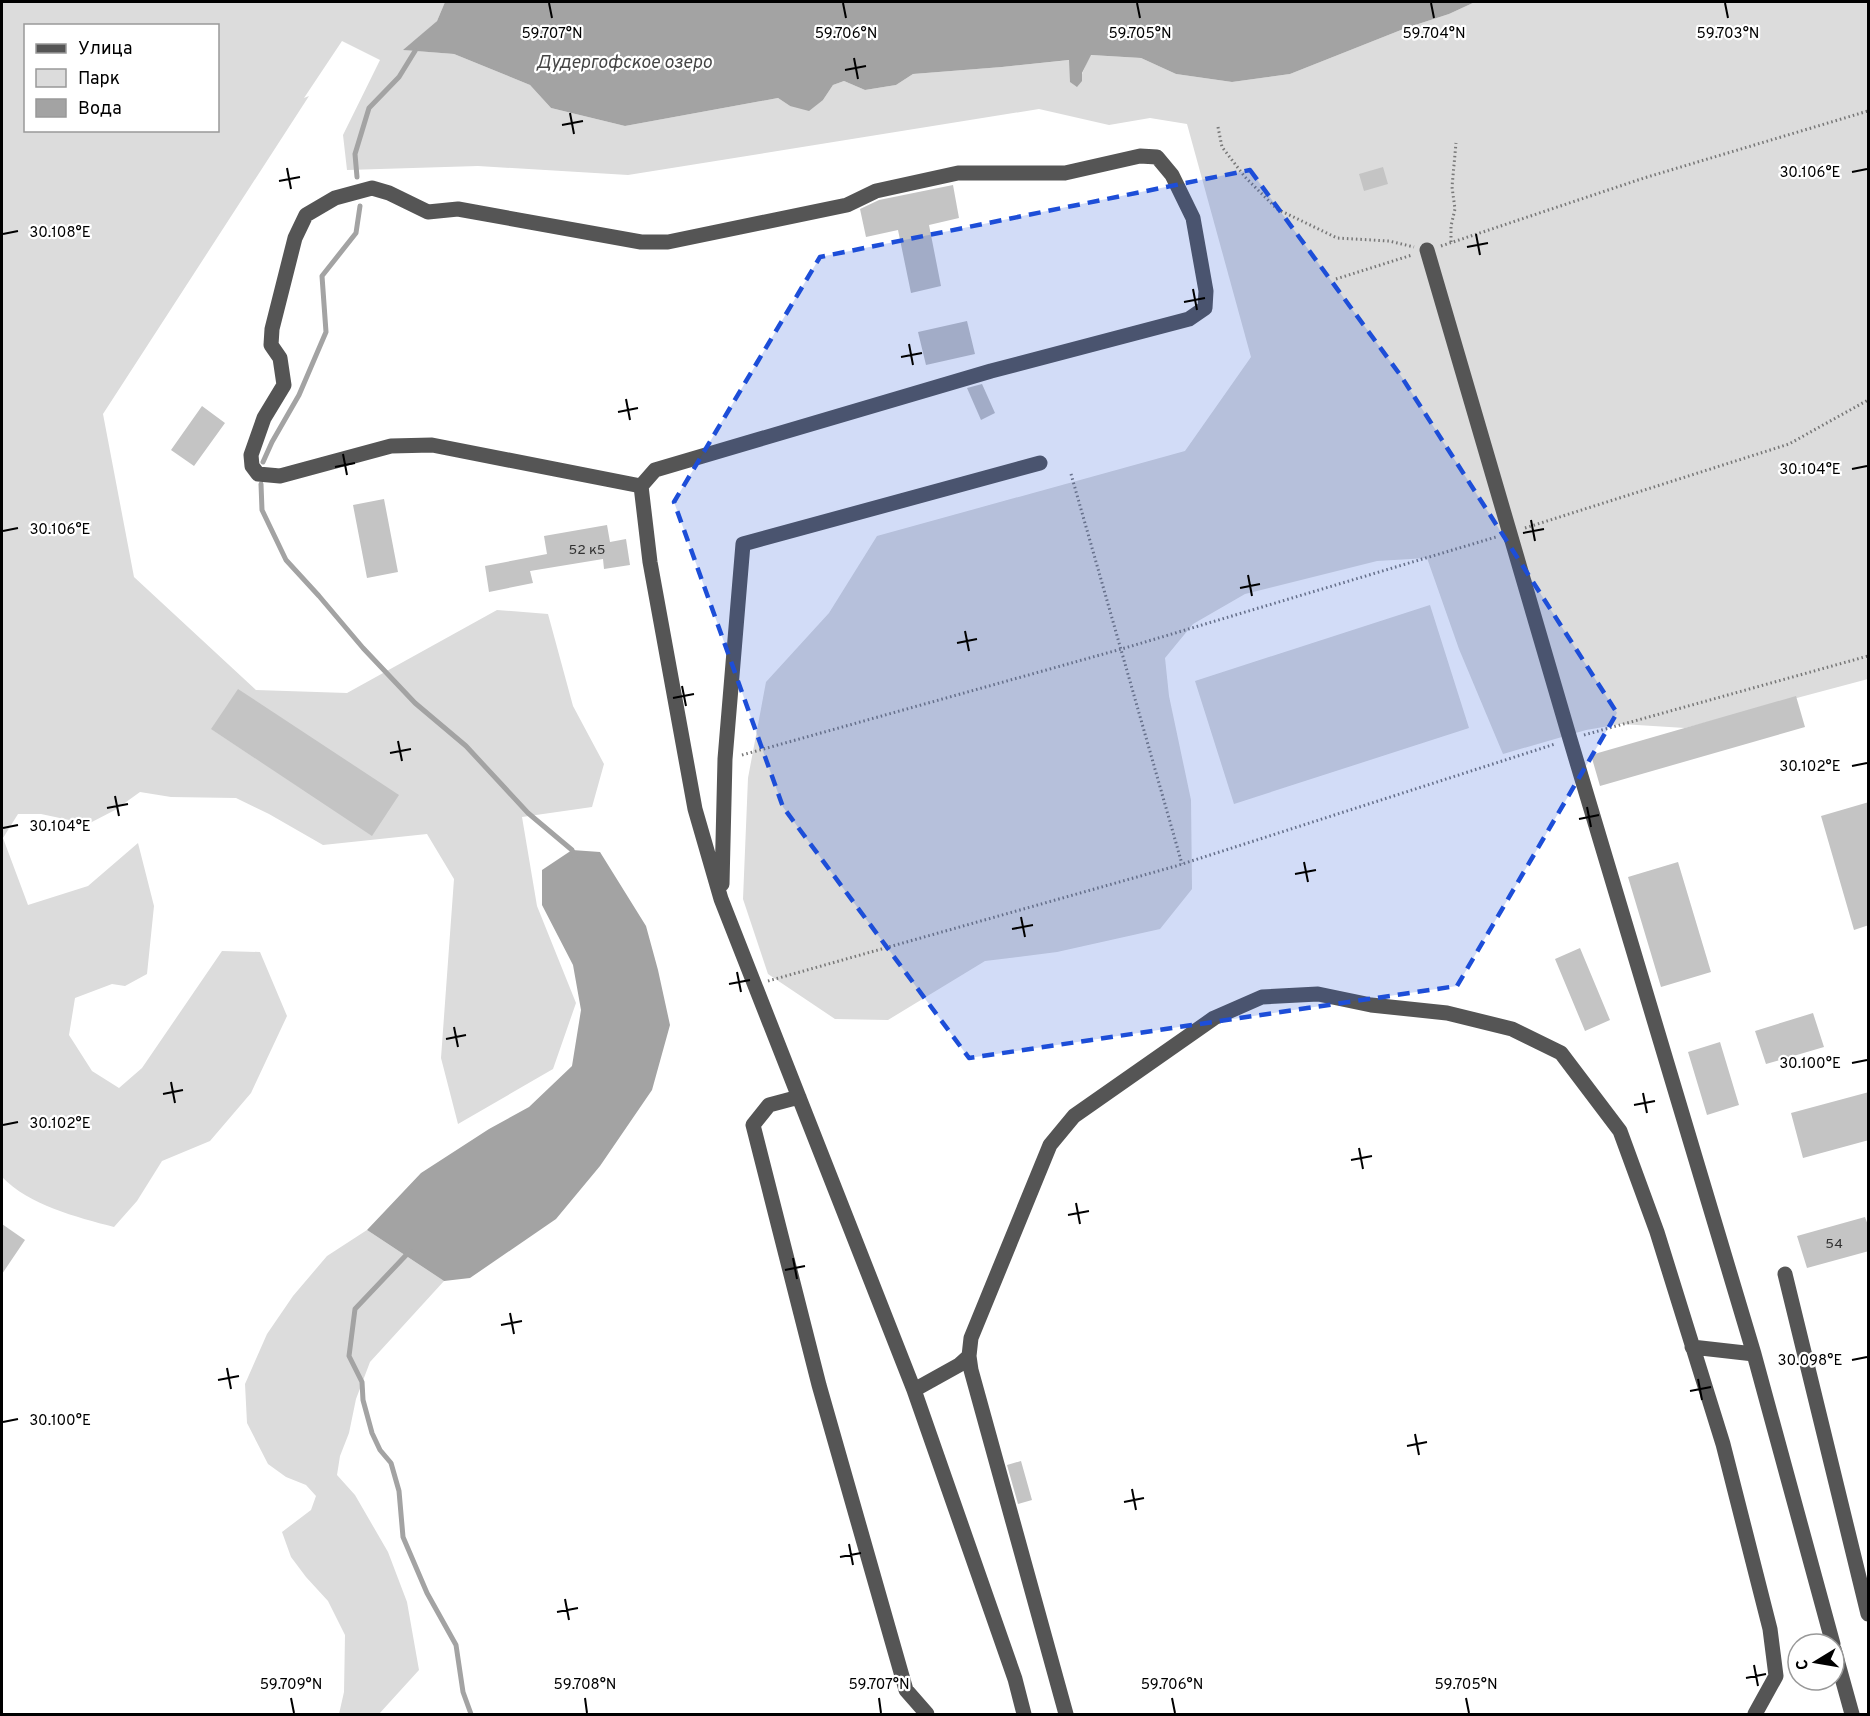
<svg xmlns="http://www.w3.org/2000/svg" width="1870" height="1716" font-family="Overpass,sans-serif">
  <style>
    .green { fill: #dcdcdc; fill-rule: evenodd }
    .water { fill: #a3a3a3 }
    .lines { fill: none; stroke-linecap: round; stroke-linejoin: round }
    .stream { stroke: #a3a3a3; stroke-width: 5 }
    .building { fill: #c4c4c4 }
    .path { stroke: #777; stroke-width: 3; stroke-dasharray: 1.5 3; stroke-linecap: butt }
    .minor { stroke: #555; stroke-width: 15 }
    .marked { fill: #1d4ed8; fill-opacity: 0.2; stroke: #1d4ed8; stroke-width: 4.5; stroke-dasharray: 12 8; stroke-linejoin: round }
    .ticks { fill: none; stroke: #000; stroke-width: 2 }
    .labels { text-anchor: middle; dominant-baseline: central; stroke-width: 4.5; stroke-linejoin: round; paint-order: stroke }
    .number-label { font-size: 14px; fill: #313131 }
    .water-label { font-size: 18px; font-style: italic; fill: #444; stroke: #fff }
    .ticks-label { font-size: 15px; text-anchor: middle; fill: #000; stroke: #fff; stroke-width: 4.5; stroke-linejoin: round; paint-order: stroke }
  </style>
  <rect width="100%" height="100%" fill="#fff"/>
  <path class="green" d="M 2,2 L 445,2 L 437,21 L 404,50 L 454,54 L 530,85 L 551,108 L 625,126 L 778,98 L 790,106 L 823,100 L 833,85 L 844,81 L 865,90 L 896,85 L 913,74 L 1002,67 L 1070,60 L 1070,82 L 1082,74 L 1090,55 L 1141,58 L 1176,74 L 1232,82 L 1290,74 L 1406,28 L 1449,14 L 1475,2 L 1868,2 L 1868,679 L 1685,728 L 1621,724 L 1586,730 L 1503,754 L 1459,649 L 1427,558 L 1377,561 L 1245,594 L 1193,624 L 1165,658 L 1169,696 L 1191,800 L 1192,889 L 1160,929 L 1057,952 L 985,961 L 888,1020 L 835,1019 L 768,974 L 743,899 L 748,778 L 766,682 L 829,613 L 877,536 L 1185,451 L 1251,357 L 1187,124 L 1150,118 L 1109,125 L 1039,109 L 628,175 L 478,166 L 347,170 L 343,135 L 380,60 L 342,41 L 304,98 L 309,96 L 103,414 L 134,577 L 256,690 L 347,693 L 497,610 L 548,614 L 573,706 L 604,764 L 592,807 L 522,817 L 537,906 L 576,1003 L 553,1069 L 458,1124 L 441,1058 L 454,879 L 427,834 L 323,845 L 269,814 L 236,798 L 171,797 L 140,792 L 115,810 L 88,824 L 41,814 L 18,814 L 3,838 L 28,905 L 88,886 L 138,843 L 154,906 L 147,974 L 125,986 L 112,984 L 75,998 L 69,1035 L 92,1071 L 119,1088 L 142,1068 L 222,951 L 260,952 L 287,1016 L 251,1093 L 210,1141 L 162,1161 L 137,1201 L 114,1227 C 76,1217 29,1205 2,1177 ZM 26,26 L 218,26 L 218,130 L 26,130 Z
    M 1430,605 L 1469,728 L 1234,804 L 1195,681 Z
    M 367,1230 L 444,1281 L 370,1362 L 356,1399 L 349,1433 L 340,1456 L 337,1475 L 355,1495 L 388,1552 L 407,1602 L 419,1670 L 379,1714 L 339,1714 L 344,1692 L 345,1635 L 328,1601 L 306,1577 L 291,1557 L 282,1532 L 311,1510 L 316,1496 L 306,1485 L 286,1477 L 268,1464 L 247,1423 L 245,1384 L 267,1334 L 293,1296 L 327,1256 Z"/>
  <path class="water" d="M 445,2 L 1475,2 L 1449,14 L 1406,28 L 1290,74 L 1232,82 L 1176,74 L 1141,58 L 1091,55 L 1082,73 L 1082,81 L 1077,87 L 1070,82 L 1069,60 L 1002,67 L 913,74 L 896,85 L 865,90 L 844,81 L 833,85 L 823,100 L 809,111 L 790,106 L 778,98 L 625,126 L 551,108 L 530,85 L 454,54 L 403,50 L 437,21 Z
    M 572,850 L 600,852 L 646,926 L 658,970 L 670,1025 L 652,1090 L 600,1166 L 556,1219 L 470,1278 L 444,1281 L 367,1230 L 421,1173 L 489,1129 L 529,1107 L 572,1066 L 581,1010 L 573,965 L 542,905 L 542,870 Z"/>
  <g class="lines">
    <path class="stream" d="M 357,177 L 355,154 L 369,108 L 399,77 L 415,51
      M 263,462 L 272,442 L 299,395 L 326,332 L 322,276 L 356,233 L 360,206
      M 261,484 L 262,510 L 286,560 L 319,596 L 363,648 L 415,703 L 466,746 L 528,813 L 572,850 L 575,856
      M 410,1251 L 355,1309 L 349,1356 L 362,1382 L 363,1400 L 372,1433 L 380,1450 L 391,1463 L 399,1491 L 403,1537 L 427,1593 L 456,1645 L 463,1692 L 471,1714"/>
  </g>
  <path class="building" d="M 1383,167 L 1388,184 L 1364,191 L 1359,174 Z
    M 953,185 L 959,218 L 929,225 L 941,286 L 911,293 L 898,230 L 866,237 L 860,209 L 879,200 Z
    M 967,321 L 975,354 L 926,365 L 918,332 Z
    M 982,384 L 995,413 L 981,420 L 967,388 Z
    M 202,406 L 225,423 L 194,466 L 171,450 Z
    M 384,499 L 398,572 L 367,578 L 353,505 Z
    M 607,525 L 610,542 L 626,539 L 630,565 L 604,569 L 603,559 L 530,571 L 533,583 L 489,592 L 485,566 L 547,554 L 544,536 Z
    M 238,689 L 399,795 L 372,836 L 211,729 Z
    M 1796,696 L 1805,727 L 1600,786 L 1591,755 Z
    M 1869,802 L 1869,925 L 1854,930 L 1821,816 Z
    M 1678,862 L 1711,972 L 1661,987 L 1628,877 Z
    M 1580,948 L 1610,1020 L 1585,1031 L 1555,959 Z
    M 1813,1013 L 1824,1047 L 1766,1064 L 1755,1031 Z
    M 1720,1042 L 1739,1105 L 1707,1115 L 1688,1052 Z
    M 1869,1092 L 1869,1140 L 1803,1158 L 1791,1113 Z
    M 1865,1217 L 1869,1228 L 1869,1251 L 1807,1268 L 1797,1236 Z
    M 2,1224 L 25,1240 L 2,1274 Z
    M 1021,1461 L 1032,1500 L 1018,1504 L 1007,1465 Z"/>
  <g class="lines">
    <path class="path" d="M 1218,127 L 1222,147 L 1245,177 L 1277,209 L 1337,238 L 1389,241 L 1414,247
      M 1451,242 L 1451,226 L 1455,209 L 1452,187 L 1456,143
      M 1441,246 L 1644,178 L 1868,111
      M 1336,279 L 1412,255
      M 1071,474 L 1182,864
      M 1525,528 L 1789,444 L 1868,400
      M 1584,735 L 1868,656
      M 742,755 L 1125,648 L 1496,537
      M 768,981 L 1176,866 L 1555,744"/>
    <path class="minor" d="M 1427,250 L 1570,739 L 1754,1354 L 1833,1644
      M 641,486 L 432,445 L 391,446 L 280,476 L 258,474 L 252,466 L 251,455 L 264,418 L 284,385 L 280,358 L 271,345 L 272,329 L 295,238 L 306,215 L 335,198 L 372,188 L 389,193 L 428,212 L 458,209 L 641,242 L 668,242 L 847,205 L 876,191 L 958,173 L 1065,173 L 1140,156 L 1157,157 L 1172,175 L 1193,218 L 1206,291 L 1205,308 L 1189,319 L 991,371 L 655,470 L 641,486 L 650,562 L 695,809 L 721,899 L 914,1390 L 1015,1679 L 1024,1714
      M 722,884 L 725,759 L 743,544 L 1040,463
      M 799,1097 L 769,1105 L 753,1125 L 819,1385 L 906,1690 L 927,1714
      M 1785,1274 L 1868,1614
      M 1692,1347 L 1754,1354
      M 914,1390 L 959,1365 L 969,1356
      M 1834,1649 L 1852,1714
      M 1066,1714 L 971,1370 L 969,1356 L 971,1338 L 1050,1145 L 1074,1116 L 1214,1018 L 1262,997 L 1318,994 L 1371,1005 L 1447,1013 L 1512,1029 L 1561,1053 L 1620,1131 L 1657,1232 L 1723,1444 L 1770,1629 L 1776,1676 L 1755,1714"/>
  </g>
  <path class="marked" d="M 1250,170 L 1401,376 L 1617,713 L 1457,986 L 969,1058 L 783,807 L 674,502 L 820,257 Z"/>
  <path class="ticks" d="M 549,3 L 552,18M 843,3 L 846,18M 1137,3 L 1140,18M 1431,3 L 1434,18M 1725,3 L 1728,18M 854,58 L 858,79M 845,70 L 866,66M 570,113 L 574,134M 562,125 L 583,121M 287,168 L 291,189M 1852,172 L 1867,169M 279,181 L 300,177M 3,234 L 18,231M 1476,234 L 1480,255M 1467,247 L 1488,243M 1193,289 L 1197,310M 1184,302 L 1205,298M 909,344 L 913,365M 901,357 L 922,353M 626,399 L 630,420M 618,412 L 638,408M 343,454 L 347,475M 335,467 L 355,463M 1852,469 L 1867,466M 1531,520 L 1535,541M 3,531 L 18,528M 1523,533 L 1544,529M 1248,575 L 1252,596M 1240,588 L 1260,584M 965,631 L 969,651M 957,643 L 977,639M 682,686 L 686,706M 673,698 L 694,694M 398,741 L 402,761M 390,753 L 411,749M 1852,766 L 1867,763M 115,796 L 119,816M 1587,807 L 1591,827M 107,808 L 128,804M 1579,819 L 1599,815M 3,828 L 18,825M 1304,862 L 1308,882M 1295,874 L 1316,870M 1021,917 L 1025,937M 1012,929 L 1033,925M 737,972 L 741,992M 729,984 L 750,980M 454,1027 L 458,1047M 446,1039 L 466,1035M 1852,1063 L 1867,1060M 171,1082 L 175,1103M 1643,1093 L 1647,1113M 163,1094 L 183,1090M 1634,1105 L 1655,1101M 3,1125 L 18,1122M 1359,1148 L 1363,1169M 1351,1160 L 1372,1156M 1076,1203 L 1080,1224M 1068,1215 L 1089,1211M 793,1258 L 797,1279M 785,1270 L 805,1266M 510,1313 L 514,1334M 501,1325 L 522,1321M 1852,1360 L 1867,1357M 227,1368 L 231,1389M 1698,1379 L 1702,1400M 218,1380 L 239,1376M 1690,1391 L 1711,1387M 3,1422 L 18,1419M 1415,1434 L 1419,1455M 1407,1446 L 1427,1442M 1132,1489 L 1136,1510M 1124,1502 L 1144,1498M 849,1544 L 853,1565M 840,1557 L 861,1553M 565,1599 L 569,1620M 557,1612 L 578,1608M 1754,1665 L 1758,1686M 1746,1678 L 1766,1674M 291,1698 L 294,1713M 585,1698 L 587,1713M 879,1698 L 881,1713M 1172,1698 L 1175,1713M 1466,1698 L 1469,1713"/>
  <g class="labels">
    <g class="number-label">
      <text x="587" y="550">52 к5</text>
      <text x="1834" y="1244">54</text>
    </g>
    <g class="water-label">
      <text x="624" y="63">Дудергофское озеро</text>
    </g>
  </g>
  <g class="ticks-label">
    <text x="552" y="38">59.707°N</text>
    <text x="846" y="38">59.706°N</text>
    <text x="1140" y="38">59.705°N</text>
    <text x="1434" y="38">59.704°N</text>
    <text x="1728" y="38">59.703°N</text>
    <text x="1810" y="177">30.106°E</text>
    <text x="60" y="237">30.108°E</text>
    <text x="1810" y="474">30.104°E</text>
    <text x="60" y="534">30.106°E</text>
    <text x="1810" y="771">30.102°E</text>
    <text x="60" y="831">30.104°E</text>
    <text x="1810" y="1068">30.100°E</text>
    <text x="60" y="1128">30.102°E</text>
    <text x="1810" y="1365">30.098°E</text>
    <text x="60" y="1425">30.100°E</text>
    <text x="291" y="1689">59.709°N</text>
    <text x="585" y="1689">59.708°N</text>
    <text x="879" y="1689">59.707°N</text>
    <text x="1172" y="1689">59.706°N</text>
    <text x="1466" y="1689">59.705°N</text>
  </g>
  <rect width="1870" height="1716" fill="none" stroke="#000000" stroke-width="6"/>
  <rect x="24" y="24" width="195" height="108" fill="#ffffff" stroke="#999999" stroke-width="1.5"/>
  <rect x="36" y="44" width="30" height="9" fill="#555555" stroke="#999999" stroke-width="1.5"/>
  <text x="78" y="54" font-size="18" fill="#000000">Улица</text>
  <rect x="36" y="69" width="30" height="18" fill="#dcdcdc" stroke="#999999" stroke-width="1.5"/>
  <text x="78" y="84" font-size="18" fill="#000000">Парк</text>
  <rect x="36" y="99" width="30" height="18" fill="#a3a3a3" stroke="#999999" stroke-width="1.5"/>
  <text x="78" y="114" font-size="18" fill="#000000">Вода</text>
  <g transform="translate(1816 1662) rotate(259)"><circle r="28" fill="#ffffff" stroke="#999999" stroke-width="1.5"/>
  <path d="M0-4.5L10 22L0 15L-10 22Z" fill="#000000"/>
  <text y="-9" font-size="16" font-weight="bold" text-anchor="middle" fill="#000000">С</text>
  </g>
</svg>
